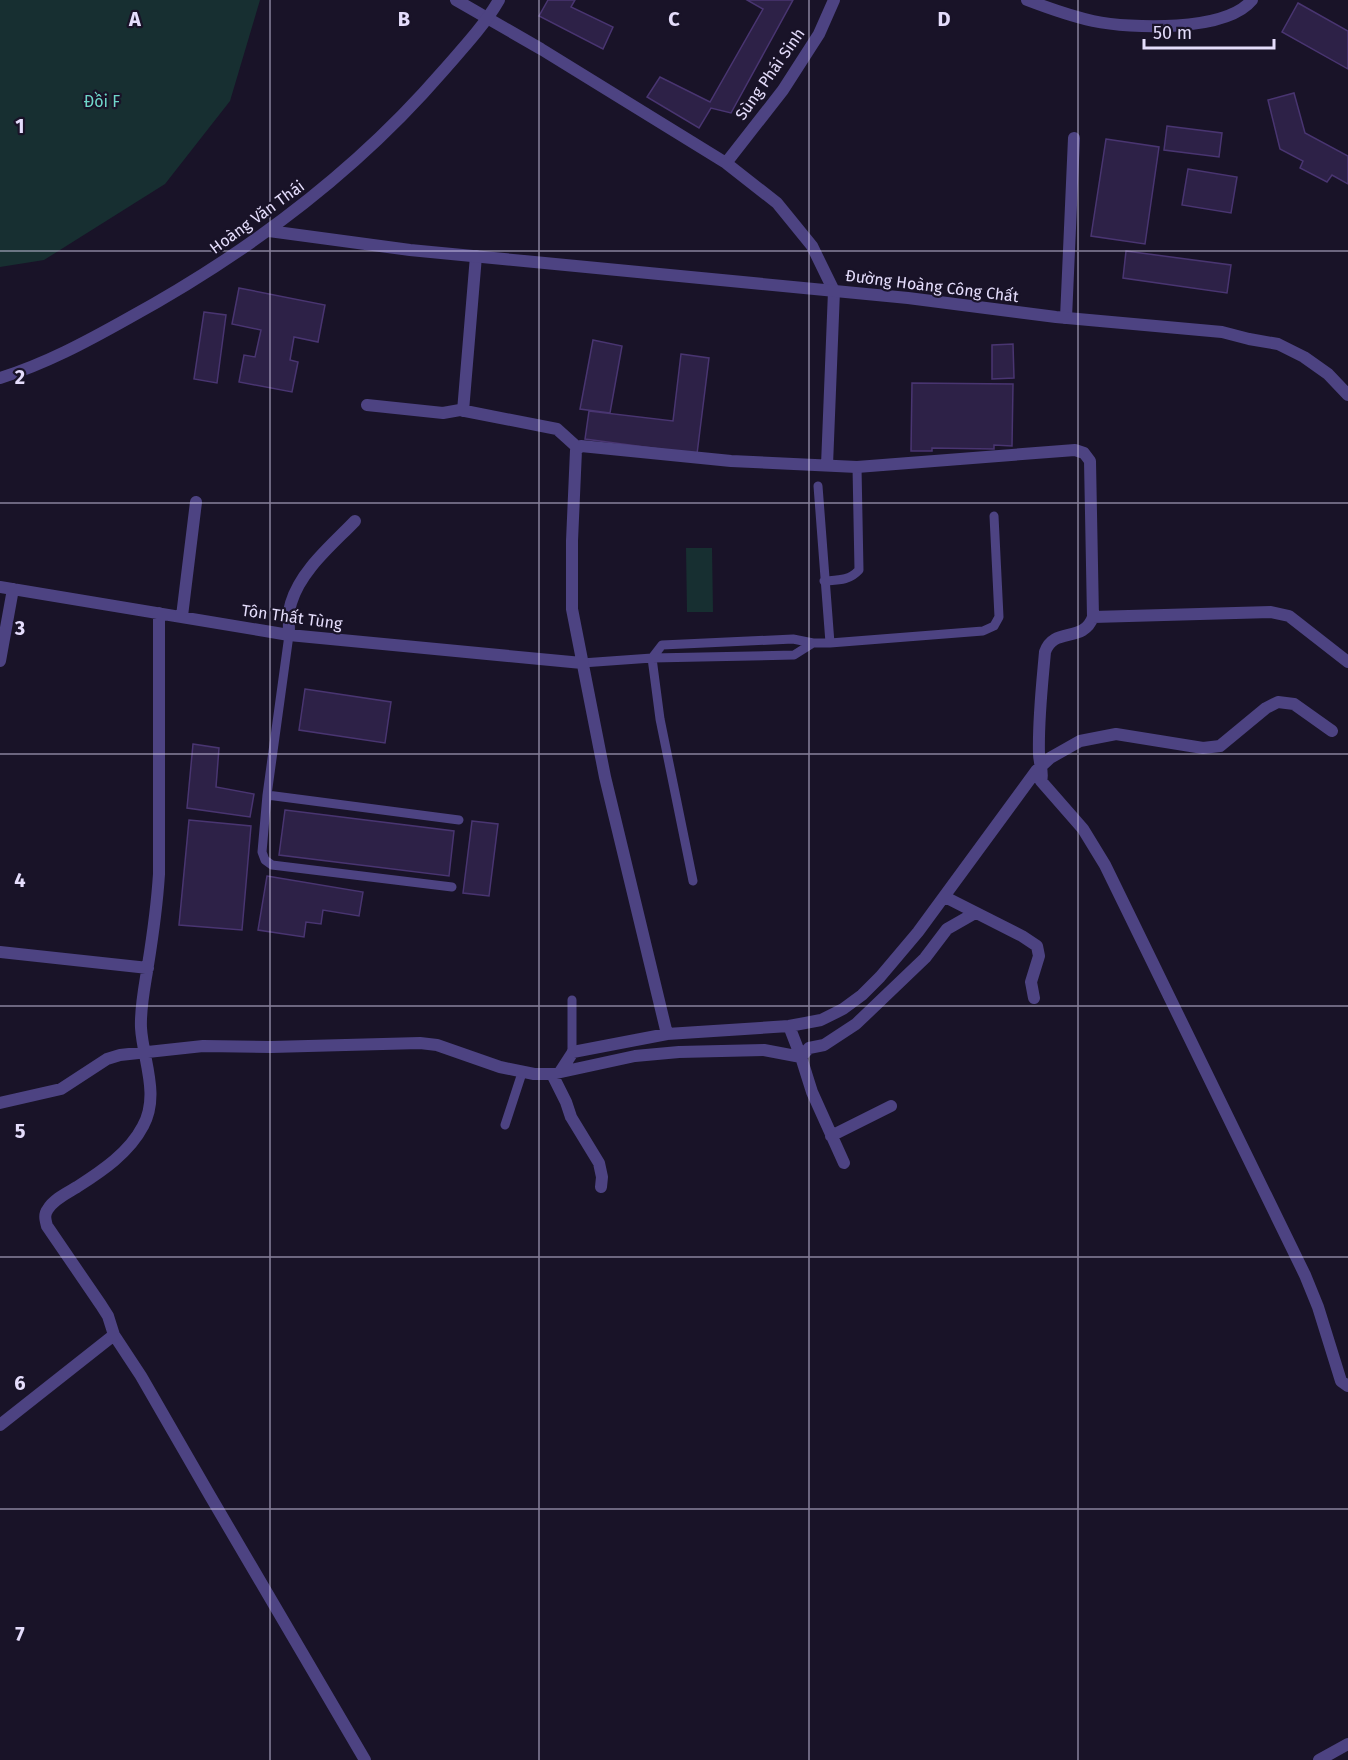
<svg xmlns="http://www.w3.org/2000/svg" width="1348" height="1760" font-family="'Fira Sans',sans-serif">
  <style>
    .park { fill: #172f31 }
    .building { fill: #2d2147; stroke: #493571; stroke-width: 1.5 }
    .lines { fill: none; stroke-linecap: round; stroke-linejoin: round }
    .service { stroke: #4d4382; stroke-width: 9 }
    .minor { stroke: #4d4382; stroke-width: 12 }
    .tertiary { stroke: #4d4382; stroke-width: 12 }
    .grid { fill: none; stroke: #e5ddfc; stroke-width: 1.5; stroke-opacity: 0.55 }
    .labels { text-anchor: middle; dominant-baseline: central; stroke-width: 4.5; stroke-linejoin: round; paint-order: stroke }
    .street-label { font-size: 16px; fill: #e5ddfc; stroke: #191328 }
    .park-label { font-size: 16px; fill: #6fd6c9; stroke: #191328 }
    .grid-label { font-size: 20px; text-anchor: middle; font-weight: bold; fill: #e5ddfc; stroke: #191328; stroke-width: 4.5; stroke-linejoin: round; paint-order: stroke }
  </style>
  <rect width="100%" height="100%" fill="#191328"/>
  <path class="park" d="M 0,0 L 260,0 L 230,101 L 165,184 L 44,260 L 0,267 Z
    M 686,548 L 712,548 L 713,612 L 687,612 Z"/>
  <path class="building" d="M 548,0 L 575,0 L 571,7 L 613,27 L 603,49 L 539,16 Z
    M 747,0 L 793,0 L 731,113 L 711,108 L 699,128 L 647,97 L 660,77 L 710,102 L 763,9 Z
    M 1298,3 L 1348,31 L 1348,69 L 1282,32 Z
    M 1294,93 L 1305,133 L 1348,156 L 1348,184 L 1332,175 L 1327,182 L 1300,168 L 1303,161 L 1280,149 L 1268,100 Z
    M 1167,126 L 1222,133 L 1219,157 L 1164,150 Z
    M 1106,139 L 1159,147 L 1145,244 L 1091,236 Z
    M 1188,169 L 1237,177 L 1231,213 L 1182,205 Z
    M 1126,251 L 1231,265 L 1227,293 L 1123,278 Z
    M 239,288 L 325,305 L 318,342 L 294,337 L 290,360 L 298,362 L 292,392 L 239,382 L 244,355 L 255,357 L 261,330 L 232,324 Z
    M 204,312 L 226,315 L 217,383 L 194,379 Z
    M 593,340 L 622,346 L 610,413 L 580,409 Z
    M 1013,344 L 1014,378 L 992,379 L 992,345 Z
    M 681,354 L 709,358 L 697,454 L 585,439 L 589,411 L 673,421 Z
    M 912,383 L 1013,384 L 1012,446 L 994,445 L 994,449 L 932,448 L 932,451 L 911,451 Z
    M 305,689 L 391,702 L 385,743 L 299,730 Z
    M 193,744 L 219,748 L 216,787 L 254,794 L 250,817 L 187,808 Z
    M 285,810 L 454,831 L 449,876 L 279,855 Z
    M 189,820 L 251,826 L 242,930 L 179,925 Z
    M 472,821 L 498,824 L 489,896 L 463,893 Z
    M 267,876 L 363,892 L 359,916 L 323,910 L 321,924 L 306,922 L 304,937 L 258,930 Z"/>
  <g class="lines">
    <path class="service" d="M 818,486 L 830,643
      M 824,581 C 838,580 849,581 859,570 L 857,467
      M 289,635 L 267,795 L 262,852 L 265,860 L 272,865 L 452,887
      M 582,663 L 652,658 L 794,655 L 813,643
      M 267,795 L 459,820
      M 693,881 L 660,719 L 652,658 L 662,645 L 793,639 L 813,643 L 830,643 L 983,631 L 994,626 L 999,617 L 994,516
      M 572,1053 L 572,1000
      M 505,1125 L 522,1073"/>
    <path class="minor" d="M 456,0 L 541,49 L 726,163 L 777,203 L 812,246 L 834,291 L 827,465
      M 726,163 L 783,90 L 819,34 L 834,0
      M 1066,318 L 1074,138
      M 367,405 L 443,413 L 460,410 L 557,429 L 578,448
      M 463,411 L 476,256
      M 0,587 L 289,635 L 582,663
      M 182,616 L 196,502
      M 1093,617 L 1271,612 L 1289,616 L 1348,662
      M 289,635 C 289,624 288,613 291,603 C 301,570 332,545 355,521
      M 0,661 L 13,589
      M 945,897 L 1022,936 L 1037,946 L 1039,956 L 1031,982 L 1034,998
      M 0,952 L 148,968
      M 789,1026 L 801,1057 L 812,1092 L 844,1163
      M 667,1034 L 605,777 L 572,609 L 572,541 L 576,450 L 581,446 L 731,461 L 857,467 L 1075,450 L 1084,453 L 1090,461 L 1093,617 C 1083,644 1054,626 1045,652 C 1042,686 1038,720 1039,754 C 1039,763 1044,773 1041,781 L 1083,829 L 1105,865 L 1305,1275 L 1318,1307 L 1341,1381 L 1348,1386
      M 560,1072 L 573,1052 L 667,1034 L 789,1026 L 821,1020 L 843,1009 L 862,995 L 880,977 L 918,932 L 1036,771 L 1050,758 L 1080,741 L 1116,734 L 1203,748 L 1220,746 L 1266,708 L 1278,702 L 1294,704 L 1332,731
      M 552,1074 L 566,1102 L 571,1117 L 599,1163 L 602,1177 L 601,1187
      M 0,1103 L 61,1089 L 107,1059 L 120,1055 L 203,1046 L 271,1047 L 420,1043 L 437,1045 L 500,1067 L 534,1074 L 552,1074 L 635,1056 L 679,1052 L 764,1050 L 801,1057 L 809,1048 L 824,1045 L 856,1024 L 925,958 L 947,929 L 975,913
      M 831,1136 L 891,1106
      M 114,1335 L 141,1376 L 209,1494 L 365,1760
      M 0,1425 L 114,1335 L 108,1316 L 101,1305 L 47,1226 C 45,1219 44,1214 48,1209 C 54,1199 67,1193 77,1187 C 102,1171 129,1153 143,1126 C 160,1095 143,1060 141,1028 C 140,1007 145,985 148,965 C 153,934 157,905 159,874 L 159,613
      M 1319,1760 L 1348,1744"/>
    <path class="tertiary" d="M 1027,0 C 1048,8 1070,16 1093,21 C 1131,29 1226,32 1252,0
      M 269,231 L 410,250 L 908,298 L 1056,317 L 1222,332 L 1249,339 L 1278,344 L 1304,357 L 1328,374 L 1348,395
      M 0,378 C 45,364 86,342 127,319 C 246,254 354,174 443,71 C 463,48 484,26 499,0"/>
  </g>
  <path class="grid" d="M 270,0 L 270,1760M 539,0 L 539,1760M 809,0 L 809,1760M 1078,0 L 1078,1760M 0,251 L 1348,251M 0,503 L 1348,503M 0,754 L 1348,754M 0,1006 L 1348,1006M 0,1257 L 1348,1257M 0,1509 L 1348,1509"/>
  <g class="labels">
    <g class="street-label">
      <text transform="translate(770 74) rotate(-55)">Sùng Phái Sinh</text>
      <text transform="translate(257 217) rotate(-36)">Hoàng Văn Thái</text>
      <text transform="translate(932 286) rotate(7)">Đường Hoàng Công Chất</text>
      <text transform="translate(292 617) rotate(8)">Tôn Thất Tùng</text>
    </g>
    <g class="park-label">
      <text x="102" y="101">Đồi F</text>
    </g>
  </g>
  <g class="grid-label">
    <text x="135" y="26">A</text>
    <text x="404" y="26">B</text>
    <text x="674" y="26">C</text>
    <text x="944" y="26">D</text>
    <text x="20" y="133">1</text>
    <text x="20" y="384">2</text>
    <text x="20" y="635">3</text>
    <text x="20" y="887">4</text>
    <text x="20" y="1138">5</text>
    <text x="20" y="1390">6</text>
    <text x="20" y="1641">7</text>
  </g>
  <path d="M1144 39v9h130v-9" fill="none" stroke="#e5ddfc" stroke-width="3"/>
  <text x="1153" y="39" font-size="18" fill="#e5ddfc" stroke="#191328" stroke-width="4.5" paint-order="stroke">50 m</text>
</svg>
